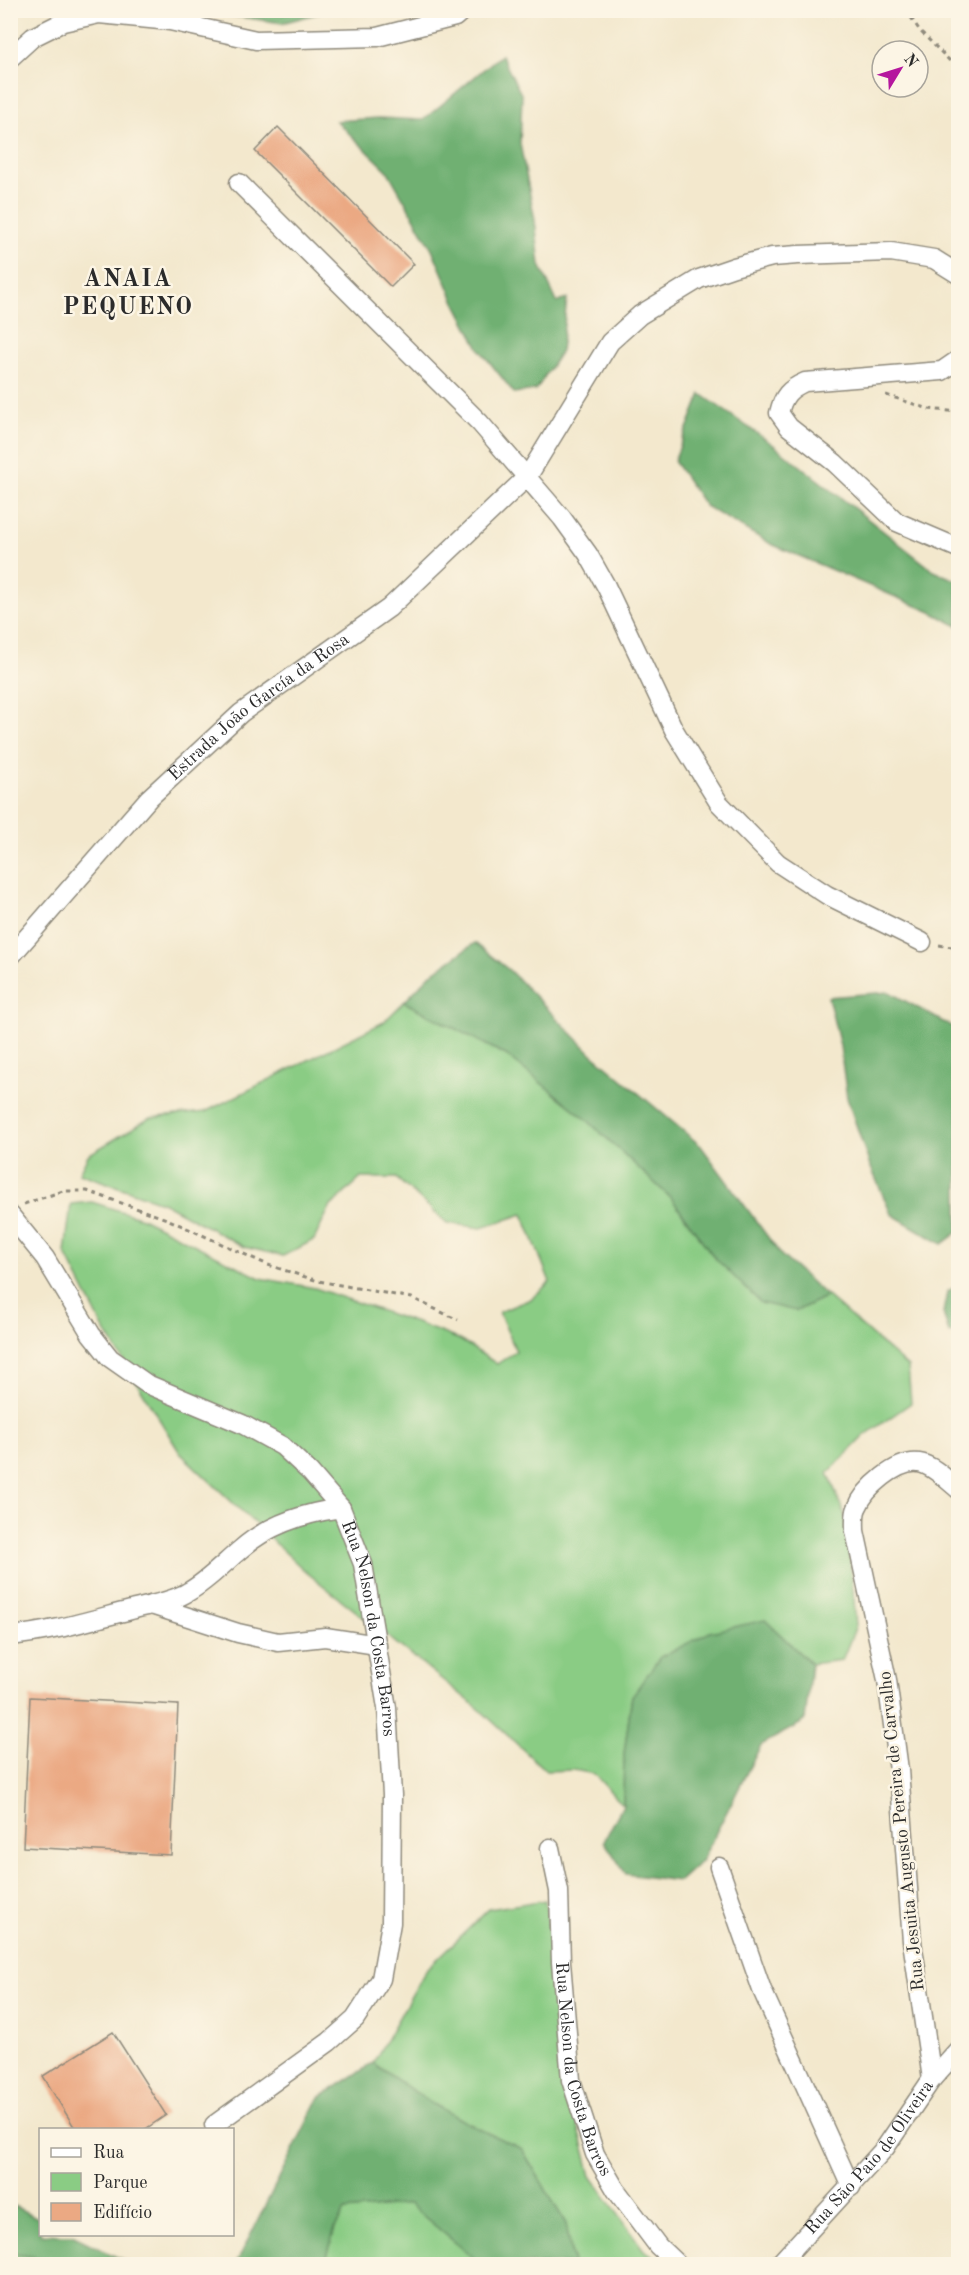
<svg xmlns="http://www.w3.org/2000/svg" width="969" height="2275" font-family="'Old Standard TT',serif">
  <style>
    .green { fill: #8acc84; stroke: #5a7c58; stroke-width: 1.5 }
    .forest { fill: #6fb072; stroke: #4d6e4e; stroke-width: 1.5 }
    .building { fill: #eba983 }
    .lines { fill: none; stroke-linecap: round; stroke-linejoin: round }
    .minor-casing { stroke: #8f8a7c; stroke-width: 21 }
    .path { stroke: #8f8a7c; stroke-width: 3; stroke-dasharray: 4.5 4.5; stroke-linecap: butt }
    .minor { stroke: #fff; stroke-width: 18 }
    .labels { text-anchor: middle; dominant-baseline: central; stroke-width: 5; stroke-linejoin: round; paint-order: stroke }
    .street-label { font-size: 18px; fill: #2b2b2b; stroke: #fcf5e5 }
    .district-label { font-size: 24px; font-weight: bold; letter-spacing: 1.5px; fill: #2b2b2b; stroke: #fcf5e5 }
  </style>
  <rect width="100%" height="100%" fill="#fcf5e5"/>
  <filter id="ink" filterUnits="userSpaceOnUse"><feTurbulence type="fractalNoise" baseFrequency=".0167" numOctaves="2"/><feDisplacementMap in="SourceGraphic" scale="12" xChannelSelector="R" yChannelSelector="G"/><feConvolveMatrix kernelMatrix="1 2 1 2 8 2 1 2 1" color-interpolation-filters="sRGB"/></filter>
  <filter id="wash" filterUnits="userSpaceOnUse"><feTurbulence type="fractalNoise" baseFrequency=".008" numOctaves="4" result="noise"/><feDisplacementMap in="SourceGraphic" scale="24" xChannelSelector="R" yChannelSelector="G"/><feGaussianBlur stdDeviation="1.35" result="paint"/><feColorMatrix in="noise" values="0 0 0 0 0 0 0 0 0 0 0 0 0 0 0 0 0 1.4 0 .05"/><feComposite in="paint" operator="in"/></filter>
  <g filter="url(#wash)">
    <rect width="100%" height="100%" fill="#f3e8cd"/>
    <path class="green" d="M 404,1002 L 506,1055 L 585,1118 L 672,1199 L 714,1257 L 796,1311 L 827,1296 L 908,1367 L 911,1403 L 864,1436 L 828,1473 L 845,1516 L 854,1600 L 856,1626 L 842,1660 L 811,1664 L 765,1620 L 632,1696 L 624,1754 L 623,1805 L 594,1774 L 574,1770 L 546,1771 L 478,1708 L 305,1571 L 180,1453 L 102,1326 L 65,1252 L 71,1204 L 92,1202 L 142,1218 L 260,1278 L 315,1288 L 419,1324 L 460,1340 L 497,1364 L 516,1351 L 499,1312 L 531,1299 L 550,1282 L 523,1214 L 481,1228 L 447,1223 L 396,1178 L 361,1178 L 330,1207 L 314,1240 L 283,1256 L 244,1247 L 164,1203 L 79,1173 L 88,1155 L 150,1118 L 205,1112 L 384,1022 Z
      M 545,1900 L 568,2086 L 591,2176 L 643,2249 L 665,2264 L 573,2264 L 566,2224 L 522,2149 L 479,2129 L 432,2104 L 373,2063 L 426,1970 L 489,1909 Z
      M 409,2204 L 481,2264 L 325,2264 L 335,2228 L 345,2211 Z
      M 14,2254 L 88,2264 L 11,2264 L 11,2256 Z"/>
    <path class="forest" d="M 212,11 L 328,11 L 282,23 L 226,15 Z
      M 501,55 L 522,96 L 520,144 L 535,220 L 540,265 L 557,302 L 567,299 L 561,351 L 536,390 L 514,393 L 480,350 L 454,300 L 432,249 L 387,170 L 336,121 L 379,118 L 423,120 Z
      M 701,394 L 775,446 L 934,571 L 958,581 L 958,626 L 931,612 L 771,544 L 705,506 L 674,461 Z
      M 475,943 L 509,970 L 591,1053 L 701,1146 L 781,1255 L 827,1296 L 796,1311 L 761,1303 L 714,1257 L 672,1199 L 585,1118 L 506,1055 L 404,1002 L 431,974 Z
      M 889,992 L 958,1030 L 958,1232 L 942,1244 L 891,1214 L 869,1163 L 847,1098 L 840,1046 L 828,997 Z
      M 958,1285 L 958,1332 L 949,1333 L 943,1313 L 947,1292 Z
      M 765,1620 L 811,1664 L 805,1721 L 761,1745 L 702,1860 L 679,1881 L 626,1874 L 604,1841 L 623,1805 L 624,1754 L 632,1696 L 660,1657 L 710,1632 Z
      M 373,2063 L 432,2104 L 479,2129 L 522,2149 L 566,2224 L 573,2264 L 481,2264 L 409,2204 L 345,2211 L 335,2228 L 325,2264 L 236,2264 L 319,2098 Z
      M 10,2204 L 40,2219 L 40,2234 L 72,2235 L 131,2264 L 88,2264 L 14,2254 L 11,2256 Z"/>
    <g id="blocks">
      <path class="building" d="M 278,127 L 414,264 L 391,287 L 255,151 Z
        M 30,1697 L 178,1705 L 171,1855 L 23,1847 Z
        M 113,2032 L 166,2115 L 144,2130 L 76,2130 L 43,2076 Z"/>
    </g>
  </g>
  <g filter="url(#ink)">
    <use href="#blocks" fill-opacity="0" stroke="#8f8a7c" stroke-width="1.5"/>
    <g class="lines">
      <defs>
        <g id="minor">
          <path d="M 10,58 L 33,37 L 63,22 L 99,14 L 170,21 L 256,40 L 377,37 L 455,17 L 463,10"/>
          <path d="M 239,183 L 480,423 L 562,518 L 588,554 L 606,586 L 674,730 L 719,803 L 778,863 L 827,895 L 922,942"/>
          <path d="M 958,360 L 942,371 L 805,382 C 789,389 783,396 779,413 L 789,427 L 835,463 L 897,522 L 958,548"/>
          <path id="s1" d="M 10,957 L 149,798 L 241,713 L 389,608 L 528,476 L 610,342 L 640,315 L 699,279 L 734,267 L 772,257 L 798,255 L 891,252 L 934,259 L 958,274"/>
          <path id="s2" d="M 10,1215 L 45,1258 L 91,1334 L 110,1358 L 147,1384 L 242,1424 L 282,1446 L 310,1472 L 341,1508 L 363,1564 L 387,1708 L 392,1795 L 391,1923 L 381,1979 L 355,2019 L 329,2042 L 214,2125"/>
          <path d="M 151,1605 L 238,1633 L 278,1642 L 325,1637 L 377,1645"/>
          <path d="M 10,1636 C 52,1632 91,1620 131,1610 C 149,1605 172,1602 188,1592 C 208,1581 224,1563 241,1549 C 269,1524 305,1513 341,1508"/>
          <path id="s3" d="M 550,1848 L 559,1891 L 561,1962 L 571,2080 L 595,2154 L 616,2190 L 658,2246 L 677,2264"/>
          <path d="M 719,1867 L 762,1990 L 851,2187"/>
          <path d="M 932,2079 L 912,1941 L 899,1770 L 887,1680 L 855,1531 C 855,1524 854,1514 857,1508 C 865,1488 897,1460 919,1463 C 933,1465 948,1481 958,1489"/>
          <path id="s4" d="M 779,2264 L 885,2148 L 932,2079 L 958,2050"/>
        </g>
      </defs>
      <use href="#minor" class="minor-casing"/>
      <path class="path" d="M 906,10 L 920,31 L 958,69
        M 886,395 L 929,409 L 958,412
        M 939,945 L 952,947 L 958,945
        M 24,1204 L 63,1191 L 87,1191 L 167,1219 L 268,1265 L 318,1281 L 412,1298 L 458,1320"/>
      <use href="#minor" class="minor"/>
    </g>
  </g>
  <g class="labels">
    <g class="street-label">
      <text stroke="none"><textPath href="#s1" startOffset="354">Estrada João García da Rosa</textPath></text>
      <text stroke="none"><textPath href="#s2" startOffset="579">Rua Nelson da Costa Barros</textPath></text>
      <text transform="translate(902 1831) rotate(-96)">Rua Jesuita Augusto Pereira de Carvalho</text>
      <text stroke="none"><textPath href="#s3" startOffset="225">Rua Nelson da Costa Barros</textPath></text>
      <text stroke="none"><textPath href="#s4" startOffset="140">Rua São Paio de Oliveira</textPath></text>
    </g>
    <g class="district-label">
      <text x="128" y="280">ANAIA<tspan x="128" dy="28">PEQUENO</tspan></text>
    </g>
  </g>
  <rect width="969" height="2275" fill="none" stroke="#fcf5e5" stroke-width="36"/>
  <rect x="39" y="2128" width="195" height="108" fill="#fcf5e5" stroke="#a8a49b" stroke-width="1.5"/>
  <rect x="51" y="2148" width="30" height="9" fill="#ffffff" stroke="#a8a49b" stroke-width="1.5"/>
  <text x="93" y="2158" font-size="18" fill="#2b2b2b">Rua</text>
  <rect x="51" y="2173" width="30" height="18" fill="#8acc84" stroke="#a8a49b" stroke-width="1.5"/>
  <text x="93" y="2188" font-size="18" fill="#2b2b2b">Parque</text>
  <rect x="51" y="2203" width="30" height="18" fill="#eba983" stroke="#a8a49b" stroke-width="1.5"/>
  <text x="93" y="2218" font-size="18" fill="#2b2b2b">Edifício</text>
  <g transform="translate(900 69) rotate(52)"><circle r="28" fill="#fcf5e5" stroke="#a8a49b" stroke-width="1.5"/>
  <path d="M0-4.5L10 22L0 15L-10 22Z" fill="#b5179e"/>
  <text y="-9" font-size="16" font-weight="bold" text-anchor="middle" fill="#2b2b2b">N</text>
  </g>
</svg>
